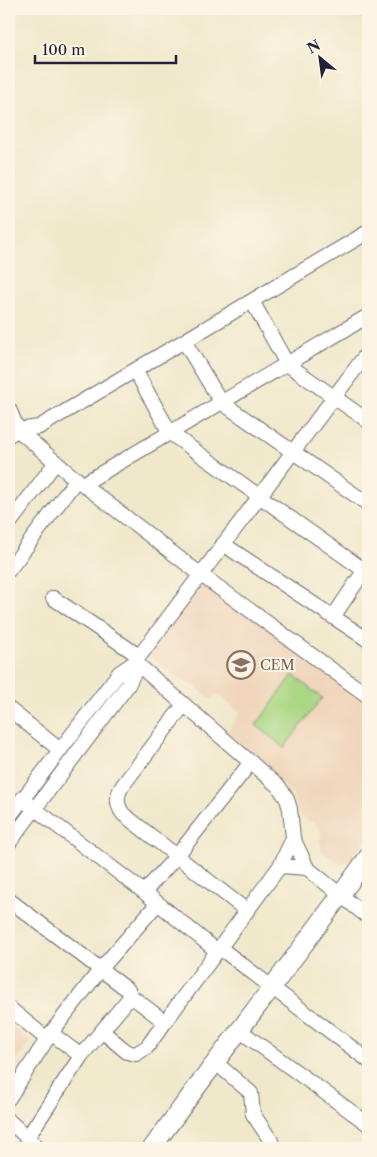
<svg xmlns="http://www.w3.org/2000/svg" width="377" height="1157" font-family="'Libre Caslon Text',serif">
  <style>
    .built { fill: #f0d5bc }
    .green { fill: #aad784; stroke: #667c60 }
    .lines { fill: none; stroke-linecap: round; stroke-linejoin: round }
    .minor-casing { stroke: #6a676d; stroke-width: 16 }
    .major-casing { stroke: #6a676d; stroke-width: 20 }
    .minor { stroke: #fff; stroke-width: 14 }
    .major { stroke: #fff; stroke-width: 18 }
    .labels { text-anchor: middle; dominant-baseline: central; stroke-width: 4; stroke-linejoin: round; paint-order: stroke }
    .education-label { font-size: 14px; fill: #785e54; stroke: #fcf5e5; text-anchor: start }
  </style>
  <rect width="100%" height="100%" fill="#fcf5e5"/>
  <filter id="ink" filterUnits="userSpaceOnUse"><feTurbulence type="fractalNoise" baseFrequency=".02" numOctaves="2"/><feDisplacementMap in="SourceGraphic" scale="10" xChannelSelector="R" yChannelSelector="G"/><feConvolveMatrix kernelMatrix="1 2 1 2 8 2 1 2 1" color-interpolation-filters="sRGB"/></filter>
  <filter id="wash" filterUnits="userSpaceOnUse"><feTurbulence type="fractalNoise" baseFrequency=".0096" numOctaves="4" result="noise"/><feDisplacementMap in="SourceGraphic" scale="20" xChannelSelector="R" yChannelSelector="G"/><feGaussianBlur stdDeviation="1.12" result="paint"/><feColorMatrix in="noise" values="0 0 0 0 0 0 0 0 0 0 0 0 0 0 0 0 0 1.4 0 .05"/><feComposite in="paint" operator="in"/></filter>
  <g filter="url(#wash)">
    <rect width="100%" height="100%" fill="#f0e8cb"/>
    <path class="built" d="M 205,580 L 368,700 L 368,837 L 349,862 L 341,865 L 323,852 L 319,841 L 322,834 L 317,825 L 299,816 L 293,795 L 273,775 L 267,764 L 227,733 L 240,712 L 217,694 L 211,700 L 196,687 L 178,677 L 145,653 Z
      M 9,1024 L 31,1042 L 9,1068 Z"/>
    <path class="green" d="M 293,675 L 322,698 L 284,748 L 256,725 Z"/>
  </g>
  <g filter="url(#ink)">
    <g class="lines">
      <defs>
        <path id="minor" d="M 252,301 L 287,364 L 368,421
          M 184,341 L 221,402 L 368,504
          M 135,370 L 170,433 L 368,573
          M 9,409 L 18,430 L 72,476 L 200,574 L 368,696
          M 9,435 L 18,430 L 39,427 L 368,232
          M 83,484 L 368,316
          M 9,524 L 56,462
          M 223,544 L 368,640
          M 9,570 L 77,479
          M 53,598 L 139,656
          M 333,617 L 368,565
          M 135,662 L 279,787 L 287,799 L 290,809 L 293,838 L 307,868
          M 183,706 L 123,785 C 116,795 116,804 123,814 L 247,911
          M 9,709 L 60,750
          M 22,799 L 144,892 L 217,951
          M 9,817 L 119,673 L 135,662 L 368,352
          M 9,843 L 128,685 L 134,673 L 133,665
          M 280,866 L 293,838
          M 144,892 L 176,857 L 251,762
          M 9,900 L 128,990 L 131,996
          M 220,948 L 368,1060
          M 9,1008 L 47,1039
          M 239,1030 L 368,1124
          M 102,1031 L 127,1052 L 136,1054 L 147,1047 L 165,1022
          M 51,1033 L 81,1056
          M 215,1062 L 251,1093 L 253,1114 L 271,1141 L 273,1148
          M 9,1098 L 51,1033 L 100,970 L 157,904
          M 9,1121 L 39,1148
          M 27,1138 L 81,1056 L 131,996 L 165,1022 L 280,866 L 307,868 L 368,917"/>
        <path id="major" d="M 152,1148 C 223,1050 298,955 368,857"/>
      </defs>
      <use href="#minor" class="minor-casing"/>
      <use href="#major" class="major-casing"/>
      <use href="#minor" class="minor"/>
      <use href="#major" class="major"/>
    </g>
  </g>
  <defs>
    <symbol id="school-ring" viewBox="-11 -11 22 22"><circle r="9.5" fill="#fcf5e5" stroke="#8d6e63" stroke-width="1.5"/><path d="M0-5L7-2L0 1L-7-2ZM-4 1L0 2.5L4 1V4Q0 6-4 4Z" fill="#8d6e63"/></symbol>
  </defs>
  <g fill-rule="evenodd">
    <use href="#school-ring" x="225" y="649" width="32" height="32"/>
  </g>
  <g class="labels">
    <g class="education-label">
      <text x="260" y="665">CEM</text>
    </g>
  </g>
  <rect width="377" height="1157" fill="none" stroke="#fcf5e5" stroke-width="30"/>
  <g transform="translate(320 58) rotate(331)" stroke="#fcf5e5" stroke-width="4" paint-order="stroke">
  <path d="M0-4L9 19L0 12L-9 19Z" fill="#22223b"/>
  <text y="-8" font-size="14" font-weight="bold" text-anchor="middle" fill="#22223b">N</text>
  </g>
  <path d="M35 55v8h141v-8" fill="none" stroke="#22223b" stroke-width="2.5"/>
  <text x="42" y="55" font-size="15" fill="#22223b" stroke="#fcf5e5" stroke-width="4" paint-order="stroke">100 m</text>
</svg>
